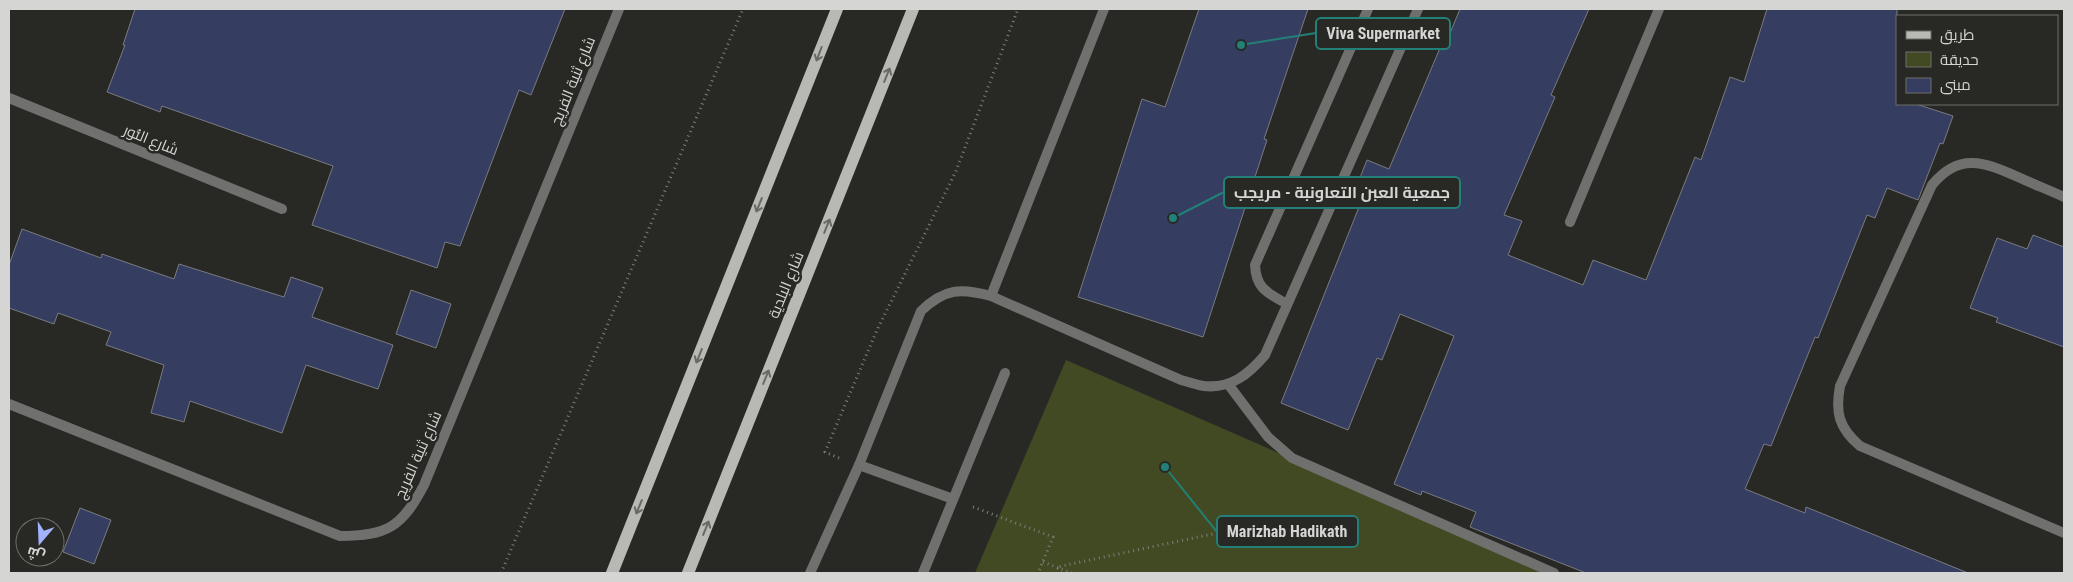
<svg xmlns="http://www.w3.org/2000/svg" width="2073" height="582" font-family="'Roboto Condensed',Cairo,sans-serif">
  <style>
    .green { fill: #414a22 }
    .building { fill: #353d61; stroke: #7a7b80 }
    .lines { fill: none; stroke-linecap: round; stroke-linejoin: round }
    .path { stroke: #7e7f7b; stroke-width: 3; stroke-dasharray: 1 4; stroke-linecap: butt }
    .lane { stroke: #70716f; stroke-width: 10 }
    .street { stroke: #70716f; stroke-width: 10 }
    .primary { stroke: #b8b9b5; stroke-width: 12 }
    .oneway { stroke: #696a66 }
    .labels { text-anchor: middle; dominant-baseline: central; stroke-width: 5; stroke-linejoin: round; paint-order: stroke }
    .street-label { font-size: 15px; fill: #d5d6d3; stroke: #282925 }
    .leader { fill: none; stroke: #238078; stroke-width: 2 }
    .callout-dot { fill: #238078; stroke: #282925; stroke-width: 2 }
    .callout { fill: #282925; stroke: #238078; stroke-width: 2 }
    .callout-label { font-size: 16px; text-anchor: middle; font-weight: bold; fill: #d5d6d3 }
  </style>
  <rect width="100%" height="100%" fill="#282925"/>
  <path class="green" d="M 1066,360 L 1553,573 L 975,573 Z"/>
  <path class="building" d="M 135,9 L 565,9 L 531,95 L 519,90 L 460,246 L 445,242 L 437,268 L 312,225 L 333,166 L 162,106 L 160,112 L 107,92 L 125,45 L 123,45 Z
    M 1199,9 L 1308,9 L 1264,139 L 1267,140 L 1203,337 L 1078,297 L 1142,99 L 1165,107 Z
    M 1460,9 L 1589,9 L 1551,95 L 1555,97 L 1504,215 L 1522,221 L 1508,255 L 1583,285 L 1593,260 L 1646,280 L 1695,157 L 1701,160 L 1730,77 L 1744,82 L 1767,9 L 1897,9 L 1897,104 L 1916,104 L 1953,116 L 1943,144 L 1940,143 L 1918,200 L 1887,188 L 1875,218 L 1867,215 L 1818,338 L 1815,337 L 1771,446 L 1764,444 L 1745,489 L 1805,513 L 1806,507 L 1968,573 L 1586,573 L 1470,527 L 1476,512 L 1422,491 L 1421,495 L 1394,484 L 1454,336 L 1400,314 L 1382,360 L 1377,358 L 1348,430 L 1281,403 L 1363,197 L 1354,193 L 1367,160 L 1389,169 L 1440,48 L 1443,50 Z
    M 22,229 L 101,258 L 102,254 L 174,279 L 179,264 L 284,297 L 291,277 L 323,288 L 312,317 L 393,345 L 378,389 L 306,365 L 282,433 L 190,401 L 184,422 L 151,413 L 164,365 L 106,345 L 111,332 L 58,313 L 54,324 L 9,308 L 9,265 Z
    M 2033,235 L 2064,247 L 2064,347 L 1996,322 L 1998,318 L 1970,308 L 1997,238 L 2027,249 Z
    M 411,290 L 451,304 L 436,348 L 396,334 Z
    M 80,508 L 111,520 L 94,564 L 63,552 Z"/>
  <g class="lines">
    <path class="path" d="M 839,458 L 825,452 L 877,330 L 956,171 L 1018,9
      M 973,507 L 1053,537 L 1038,573
      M 1043,562 L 1072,573
      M 501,573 L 743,9
      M 1061,573 L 1057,567 L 1245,527"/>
    <path class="lane" d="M 9,98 L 282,209
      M 1287,304 C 1268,293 1256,289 1255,265 L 1368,9
      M 1228,384 L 1268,437 L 1292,458 L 1554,573
      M 859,465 L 953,499
      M 923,573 L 1005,373"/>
    <path class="street" d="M 2064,197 C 2049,190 2033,184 2018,177 C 1984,162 1959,152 1932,185 L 1840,386 C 1835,413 1839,428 1860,446 L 2064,533
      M 1570,222 L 1659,9
      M 991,296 L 1104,9
      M 9,404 L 340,536 C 387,536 402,527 424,485 L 619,9
      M 810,573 L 859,465 L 921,311 C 945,288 961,288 991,296 L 1181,380 C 1189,382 1197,385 1204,386 C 1231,389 1249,374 1265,355 L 1418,9"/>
    <path class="primary" d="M 612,573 L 837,9
      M 688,573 L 913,9"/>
  </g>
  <defs><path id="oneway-shaft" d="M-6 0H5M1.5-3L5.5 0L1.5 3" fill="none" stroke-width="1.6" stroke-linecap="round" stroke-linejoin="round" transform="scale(1.25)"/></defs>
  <g class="oneway">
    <use href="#oneway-shaft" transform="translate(819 54) rotate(111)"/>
    <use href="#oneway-shaft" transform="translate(887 75) rotate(-68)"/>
    <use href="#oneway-shaft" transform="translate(759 205) rotate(112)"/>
    <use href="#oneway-shaft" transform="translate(827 226) rotate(-68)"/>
    <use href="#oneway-shaft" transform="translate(699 356) rotate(112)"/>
    <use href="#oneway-shaft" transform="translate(766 377) rotate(-68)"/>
    <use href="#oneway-shaft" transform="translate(639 507) rotate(112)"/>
    <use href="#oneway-shaft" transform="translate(706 528) rotate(-68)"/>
  </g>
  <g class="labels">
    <g class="street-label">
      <text transform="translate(573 81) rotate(-68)">شارع ثنية الفريج</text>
      <text transform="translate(151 140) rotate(22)">شارع النُّور</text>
      <text transform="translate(786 285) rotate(-68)">شارع البلدية</text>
      <text transform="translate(418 455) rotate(-66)">شارع ثنية الفريج</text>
    </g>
  </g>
  <path class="leader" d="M1241 45L1316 33M1173 218L1224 192M1165 467L1217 532"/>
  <g class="callout-dot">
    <circle cx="1241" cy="45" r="5"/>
    <circle cx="1173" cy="218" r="5"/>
    <circle cx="1165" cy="467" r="5"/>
  </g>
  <g class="callout">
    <rect x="1316" y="18" width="134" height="31" rx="5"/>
    <rect x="1224" y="177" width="236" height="31" rx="5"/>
    <rect x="1217" y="516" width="141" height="31" rx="5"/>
  </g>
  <g class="callout-label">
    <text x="1383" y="39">Viva Supermarket</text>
    <text x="1342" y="198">جمعية العبن التعاونبة - مريجب</text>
    <text x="1287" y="537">Marizhab Hadikath</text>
  </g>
  <rect width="2073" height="582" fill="none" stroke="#d5d6d3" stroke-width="20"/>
  <rect x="1896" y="15" width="162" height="90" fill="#282925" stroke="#6d6e6b"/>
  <rect x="1906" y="31" width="25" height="8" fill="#b8b9b5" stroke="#6d6e6b"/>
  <text x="1940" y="40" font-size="15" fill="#d5d6d3">طريق</text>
  <rect x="1906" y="52" width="25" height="15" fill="#414a22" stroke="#6d6e6b"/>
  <text x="1940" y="65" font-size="15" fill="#d5d6d3">حديقة</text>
  <rect x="1906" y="78" width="25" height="15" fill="#353d61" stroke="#6d6e6b"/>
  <text x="1940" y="90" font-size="15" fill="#d5d6d3">مبنى</text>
  <g transform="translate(40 542) rotate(199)"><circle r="24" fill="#282925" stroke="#6d6e6b"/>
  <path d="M0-4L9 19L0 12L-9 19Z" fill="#a2b2fd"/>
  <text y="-8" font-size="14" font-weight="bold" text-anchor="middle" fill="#d5d6d3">ش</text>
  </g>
</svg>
